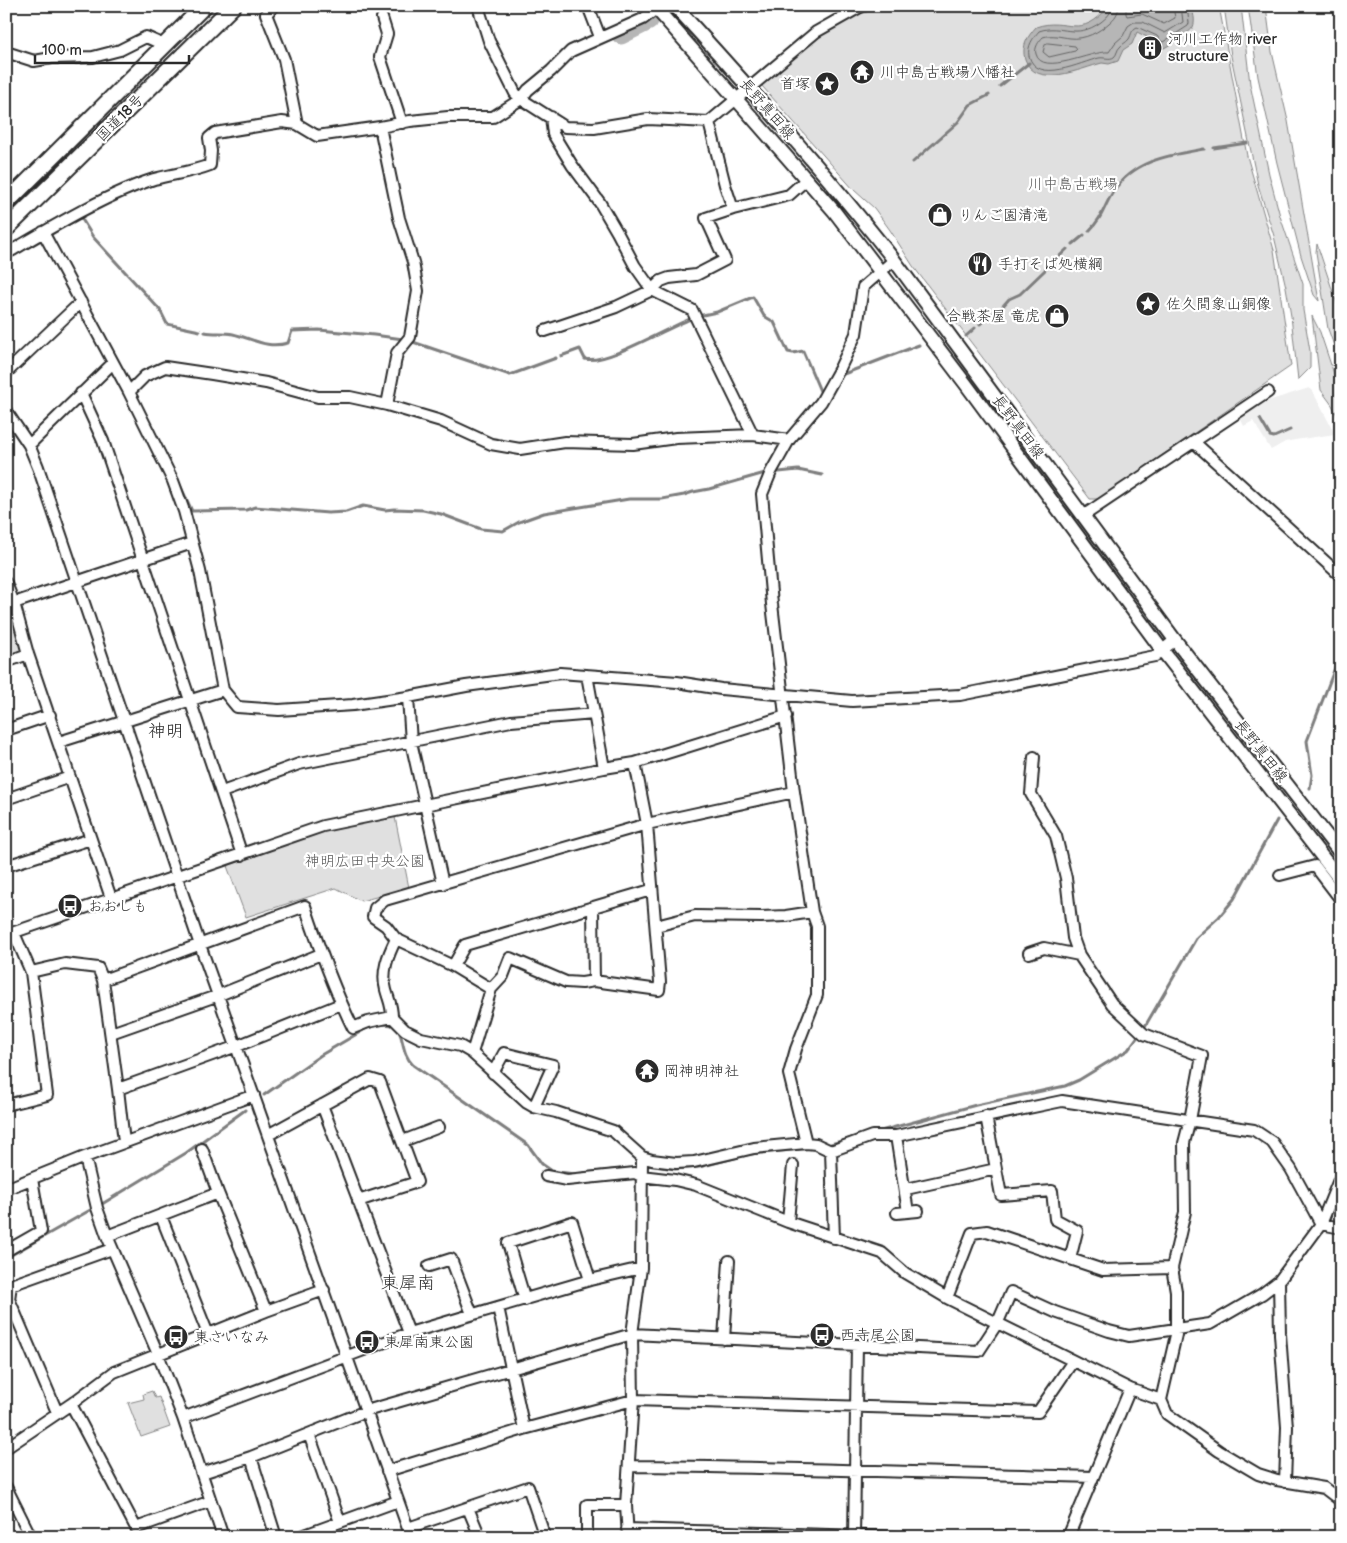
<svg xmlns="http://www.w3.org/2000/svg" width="1347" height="1543" font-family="'Balsamiq Sans','Klee One',sans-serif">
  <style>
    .built { fill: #efefef }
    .green { fill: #e0e0e0; stroke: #868686 }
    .water { fill: #b6b6b6; stroke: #7e7e7e }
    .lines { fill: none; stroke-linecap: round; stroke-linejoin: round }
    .shore { stroke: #636363; stroke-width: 1 }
    .stream { stroke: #7e7e7e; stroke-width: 3 }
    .river { stroke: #b6b6b6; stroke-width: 19 }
    .minor-casing { stroke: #2b2b2b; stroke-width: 14 }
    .major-casing { stroke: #2b2b2b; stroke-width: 16 }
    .highway-casing { stroke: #2b2b2b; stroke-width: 19 }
    .minor { stroke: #fff; stroke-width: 10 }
    .major { stroke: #fff; stroke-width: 12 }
    .highway { stroke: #fff; stroke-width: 15 }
    .labels { text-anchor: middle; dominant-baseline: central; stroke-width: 4.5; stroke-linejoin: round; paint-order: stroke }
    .poi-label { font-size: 15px; fill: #2b2b2b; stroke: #fff; text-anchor: start }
    .street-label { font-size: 15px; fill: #2b2b2b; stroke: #fff }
    .park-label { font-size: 15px; fill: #585858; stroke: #fff }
    .quarter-label { font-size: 18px; fill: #2b2b2b; stroke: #fff }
  </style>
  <rect width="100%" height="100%" fill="#fff"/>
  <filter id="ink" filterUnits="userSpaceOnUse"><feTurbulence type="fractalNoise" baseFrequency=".02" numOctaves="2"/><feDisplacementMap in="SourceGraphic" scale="10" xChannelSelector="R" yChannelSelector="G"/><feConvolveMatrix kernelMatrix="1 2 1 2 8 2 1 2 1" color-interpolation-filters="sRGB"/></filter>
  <g filter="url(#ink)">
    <path class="built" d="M 1309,388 L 1313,392 L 1335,434 L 1295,440 L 1285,442 L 1271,450 L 1253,421 L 1244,426 L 1240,418 L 1268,401 Z"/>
    <path class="green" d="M 883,6 L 1219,6 L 1247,156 L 1274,250 L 1291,366 L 1099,499 L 1090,499 L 913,266 L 890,230 L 874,208 L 854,190 L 762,86 C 789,62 815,36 847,19 C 858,13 872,12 883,6 Z
      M 1224,6 L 1241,6 L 1250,84 L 1269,174 L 1280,216 L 1303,284 L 1303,310 L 1310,351 L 1310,368 L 1298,380 L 1291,316 L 1286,287 L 1274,236 L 1258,185 L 1231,56 Z
      M 1248,6 L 1266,6 L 1272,52 L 1288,121 L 1319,301 L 1314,295 L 1301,256 L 1277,163 L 1258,77 Z
      M 1317,244 L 1340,313 L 1341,365 L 1328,329 L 1316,252 Z
      M 1312,316 L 1320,332 L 1337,383 L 1341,389 L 1341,423 L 1332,405 L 1321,390 Z
      M 6,599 L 21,650 L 6,655 Z
      M 395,817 L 409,888 L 361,901 L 336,888 L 246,917 L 227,866 L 332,828 Z
      M 152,1391 L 155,1398 L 159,1397 L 170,1427 L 141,1437 L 128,1403 L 144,1399 L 143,1394 Z"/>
    <path class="water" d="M 1109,6 L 1191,6 C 1193,13 1196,20 1193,27 C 1191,32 1170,45 1164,48 C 1160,49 1155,49 1151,49 L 1155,41 L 1137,32 L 1132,44 L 1123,50 L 1118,61 L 1109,64 L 1102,63 C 1082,68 1035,90 1025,59 C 1021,46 1028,36 1036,27 C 1067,16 1080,42 1109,6 Z"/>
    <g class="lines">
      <path class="shore" d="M 1112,6 C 1112,13 1106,18 1101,22 C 1075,41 1062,23 1039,31 C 1033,38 1027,46 1029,56 C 1037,85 1081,62 1099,58 C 1104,57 1110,60 1114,57 C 1117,55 1117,49 1120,47 C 1122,44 1126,43 1129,39 C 1132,34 1131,30 1137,27 L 1157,36 L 1161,41 L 1163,42 L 1188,26 L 1189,23 L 1187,6
        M 1119,6 C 1118,14 1115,18 1109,23 C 1099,32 1085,40 1070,38 C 1061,37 1052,34 1043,37 C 1039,41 1034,48 1036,54 C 1042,77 1092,50 1109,52 L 1115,43 L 1123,36 L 1128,26 L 1134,22 L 1143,22 L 1165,33 L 1183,22 L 1181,6
        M 1126,6 L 1126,14 L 1127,16 L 1142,14 L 1164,24 L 1175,18 L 1173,6
        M 1048,43 L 1075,46 L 1077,49 L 1075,51 L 1049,57 L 1043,52 L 1045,45 Z"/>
      <path class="stream" d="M 1000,86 L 1029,63
        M 1214,148 L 1247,143
        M 913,162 L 958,122 L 970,105 L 989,95
        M 78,218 L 80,216 L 93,237 L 160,310 L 167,324 L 200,331
        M 1089,231 C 1103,217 1103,208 1113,192 C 1133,160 1170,155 1204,149
        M 1073,244 L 1084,235
        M 1002,307 L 1009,299 L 1020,294 L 1067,249
        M 698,316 L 717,312 L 753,297 L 764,316 L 774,322 L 788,352 L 793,353 L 803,351 L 820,391
        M 980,324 L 997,311
        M 205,332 C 214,334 224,332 233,334 C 254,339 266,349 288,343 L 292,331 L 319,330 L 374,335 L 403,339
        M 966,336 L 975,328
        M 410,341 L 510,375 L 556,358
        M 561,356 L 580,349 L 585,359 C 606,365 670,326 693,318
        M 841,375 L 919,345
        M 1260,419 L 1270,436 L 1274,437 L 1290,430
        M 159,443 L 164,451
        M 167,458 L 171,466
        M 779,472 L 798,470 L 822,475
        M 176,476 L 192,511 L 246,510 L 255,507 L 328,513 L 346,512 L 363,506 L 385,510 L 394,509 L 423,510 L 441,514 L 481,529 L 503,531 L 519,522 L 544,513 L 629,499 L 662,499 L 684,495 L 693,492 L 709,489 L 765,473
        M 1310,788 L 1312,775 L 1307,741 L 1341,652
        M 264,1095 L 321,1055 L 367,1028 L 380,1024 L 395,1025 C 405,1035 400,1052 413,1065 L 528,1145 L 542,1164 L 552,1171 L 574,1174 L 633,1168
        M 877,1132 L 976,1105 L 1065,1086 L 1079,1080 L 1128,1050 L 1144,1028 L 1197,937 L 1219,917 L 1234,899 L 1277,820
        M 831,1144 L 852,1138
        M 647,1165 L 675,1169 L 699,1167 L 750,1154 L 812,1148
        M 102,1204 L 186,1153 L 245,1110
        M 6,1258 L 92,1209"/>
      <path class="river" d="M 621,35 L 649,21"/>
      <defs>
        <path id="minor" d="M 274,6 L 266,14 L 284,59 L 297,124
          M 478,6 L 489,41 L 515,93 L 521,99 L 565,127 L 594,128 L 648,119 L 709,122 L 816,32 L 862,6
          M 588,6 L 600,37
          M 382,18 L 387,34 L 380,57 L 402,123
          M 6,52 L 34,61 L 52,58 L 93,57 L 120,50 L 146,37 L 164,45
          M 551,117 L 553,134 L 572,165 L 600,203 L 617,232 L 635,266 L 652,290 L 692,310 L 753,435
          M 709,122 L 725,185 L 733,209
          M 380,127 L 399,218 L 413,262 L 418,291 L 410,337 L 397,353 L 387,405
          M 43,232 L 129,392 L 173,481 L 184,511 L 200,571 L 223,690 L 237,707 L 279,710 L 353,705 L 408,697 L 466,686 L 560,673 L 677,682 L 721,689 L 852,701 L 960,695 L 1155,656 L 1175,640
          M 6,248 L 11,251 C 54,226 107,194 154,179 C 173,174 192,172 210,165 L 211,151 L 209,138 L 215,133 L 282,122 L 297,124 L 317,136 L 380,127 L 410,121 L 448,117 L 493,117 L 521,99 L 528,90 L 551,71 L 571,51 L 643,19 L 656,9
          M 545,331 L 616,307 L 652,290 L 661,281 L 669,278 L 696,275 L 725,260 L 706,218 L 733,209 L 789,195 L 807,179
          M 6,373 L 81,302
          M 129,392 L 145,376 L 165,367 L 212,374 L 266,383 L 318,397 L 350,397 L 387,405 L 441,421 L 491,444 L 520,449 L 565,442 L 633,444 L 676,438 L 753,435 L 789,440
          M 81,393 L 103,441 L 242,855
          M 6,411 L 29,445 L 38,467 L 200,945 L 411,1537
          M 1194,442 L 1341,576
          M 29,445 L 113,363
          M 1083,516 L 1268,392
          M 6,583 L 14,603 L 28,654 L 111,898
          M 14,603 L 192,543
          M 6,662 L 28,654
          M 587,675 L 604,768
          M 408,697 L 411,742 L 443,884
          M 6,730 L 50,715
          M 59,742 L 223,690
          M 1034,757 L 1031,794 L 1056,836 L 1066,878 L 1073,938 L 1079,955 L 1112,1004 L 1144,1034 L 1202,1056 L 1190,1120 L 1184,1143 L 1185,1212 L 1172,1268 L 1176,1291 L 1176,1335 L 1161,1400
          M 222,792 L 299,764 L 511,721 L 594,714
          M 6,799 L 70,777
          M 6,866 L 91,839
          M 1280,875 L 1315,866 L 1341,900
          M 593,908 L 594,981 L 659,990 L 660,982 L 647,824 L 635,763
          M 656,926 L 695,916 L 761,917 L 786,916 L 812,912 L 794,792 L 772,604 L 762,494 L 771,472 L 789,440 L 821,402 L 840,368 L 856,334 L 863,287 L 894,260
          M 6,935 L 323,826 L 604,768 L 635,763 L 786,716
          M 396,939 L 453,966 L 491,989 L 503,976 L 510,958 L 566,982 L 582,983 L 594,981
          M 1029,953 L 1044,948 L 1079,955
          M 453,966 L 465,945 L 651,890
          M 31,972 L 65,964 L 98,968 L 103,980 L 118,1089 L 237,1046 L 341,1004
          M 103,980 L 305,906 C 319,948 334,989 353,1028 L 368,1022 L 392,1017
          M 111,1033 L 219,995 L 321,954
          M 472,1053 L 491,989
          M 493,1073 L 504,1053 L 553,1065 L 534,1107
          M 118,1089 L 124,1142
          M 6,1105 L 47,1095 L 31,972 L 14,933
          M 322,1105 L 409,1333
          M 986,1116 L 1001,1195 L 1052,1191 L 1055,1219 L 1077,1231 L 1070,1259
          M 268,1135 L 370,1079 L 380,1082 L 417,1182 L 358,1201
          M 896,1136 L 908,1212
          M 403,1141 L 439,1127
          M 806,1143 L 789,1074 L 796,1049 L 817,995 L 817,926 L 812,912
          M 202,1149 L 218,1193 L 266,1311
          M 831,1151 L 834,1238
          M 85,1157 L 97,1208 L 107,1236 L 158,1354 L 183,1418 L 223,1537
          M 642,1157 L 613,1131 L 556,1112 L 534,1107 L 527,1103 L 472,1053 L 460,1046 L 421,1038 L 405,1030 L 392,1017 C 392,1005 389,1001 386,990 C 381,972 388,955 396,939 L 386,926 L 373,917 L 375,908 L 385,900 L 647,824 L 794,792
          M 546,1176 L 567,1180 L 635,1173 L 641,1176 L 675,1180 L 696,1185 L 788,1222 L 882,1253 L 905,1273 L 947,1298 L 1130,1389 L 1161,1400 L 1167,1414 L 1219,1451 L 1258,1474 L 1277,1480 L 1324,1488 L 1341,1501
          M 6,1189 L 85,1157 L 254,1095
          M 906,1189 L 996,1169
          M 897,1213 L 918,1211
          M 161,1216 L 208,1334
          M 788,1222 L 793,1165
          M 1321,1224 L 1341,1228
          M 107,1236 L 218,1193
          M 6,1251 L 41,1231 L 32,1179
          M 429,1266 L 451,1259 L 472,1314
          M 1279,1281 L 1280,1334 L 1287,1427 L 1285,1482
          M 947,1298 L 972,1233 L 987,1231 L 1103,1270 L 1172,1268
          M 525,1300 L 508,1243 L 572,1222 L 590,1280
          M 498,1307 L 524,1429
          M 724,1339 L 729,1261
          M 71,1404 L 136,1528 L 211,1501
          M 57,1412 L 9,1299 L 11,1285 L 112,1249
          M 183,1418 L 409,1333 L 590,1280 L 641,1268
          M 309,1434 L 340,1522
          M 6,1448 L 71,1404 L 114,1372 L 266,1311 L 324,1290
          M 251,1457 L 276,1537
          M 629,1466 C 783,1467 938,1473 1093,1477
          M 387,1471 L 524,1429 L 633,1400 L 1038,1412 L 1073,1361
          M 202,1473 L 251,1457 L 366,1411 L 632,1334 L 979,1351 L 998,1322 L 1011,1292 L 1055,1312 L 1109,1331 L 1129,1336 L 1210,1324 L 1262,1294 L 1279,1281 L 1321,1224 L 1341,1175
          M 6,1487 L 31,1537
          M 468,1508 L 480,1537
          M 408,1528 L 528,1487 L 545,1537
          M 627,1529 L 895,1537
          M 299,1537 L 398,1501
          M 587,1537 L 587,1505 L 626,1505
          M 628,1537 L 626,1505 L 633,1400 L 632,1334 L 641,1268 L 642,1157 L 652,1160 L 676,1163 L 694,1162 L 754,1148 L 806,1143 L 816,1144 L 831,1151 L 872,1136 L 896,1136 L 1062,1101 L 1254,1130 L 1272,1142 L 1291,1169 L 1321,1224
          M 854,1537 L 857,1345
          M 1068,1537 L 1130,1389
          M 1336,1537 L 1341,1534"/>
        <path id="major" d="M 654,6 L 736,99 L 834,211 L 965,383 L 1162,650 L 1341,881
          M 675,6 C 751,89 825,172 894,260 L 1175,640 L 1341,854"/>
        <path id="highway" d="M 6,203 L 204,6
          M 6,229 L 233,6"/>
      </defs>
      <use href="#minor" class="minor-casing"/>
      <use href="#major" class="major-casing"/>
      <use href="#highway" class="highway-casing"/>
      <use href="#minor" class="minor"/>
      <use href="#major" class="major"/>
      <use href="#highway" class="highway"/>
    </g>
  </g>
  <defs>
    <symbol id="building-disc" viewBox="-11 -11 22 22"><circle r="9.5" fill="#2b2b2b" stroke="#fff"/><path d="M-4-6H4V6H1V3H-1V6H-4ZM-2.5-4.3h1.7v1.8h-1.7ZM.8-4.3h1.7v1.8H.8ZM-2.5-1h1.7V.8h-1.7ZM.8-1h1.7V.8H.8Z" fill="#fff"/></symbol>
    <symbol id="temple-disc" viewBox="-11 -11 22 22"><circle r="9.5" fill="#2b2b2b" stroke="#fff"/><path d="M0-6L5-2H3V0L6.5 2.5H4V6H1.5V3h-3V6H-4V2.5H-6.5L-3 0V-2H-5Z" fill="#fff"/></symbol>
    <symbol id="sight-disc" viewBox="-11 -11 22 22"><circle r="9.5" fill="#2b2b2b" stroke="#fff"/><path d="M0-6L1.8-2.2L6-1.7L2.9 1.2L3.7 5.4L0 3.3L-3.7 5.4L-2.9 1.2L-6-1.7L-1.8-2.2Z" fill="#fff"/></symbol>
    <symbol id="shop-disc" viewBox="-11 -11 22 22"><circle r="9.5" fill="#2b2b2b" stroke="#fff"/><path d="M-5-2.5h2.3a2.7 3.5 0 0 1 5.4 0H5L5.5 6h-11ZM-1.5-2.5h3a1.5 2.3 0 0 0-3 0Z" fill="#fff"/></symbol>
    <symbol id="restaurant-disc" viewBox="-11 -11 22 22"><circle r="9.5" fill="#2b2b2b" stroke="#fff"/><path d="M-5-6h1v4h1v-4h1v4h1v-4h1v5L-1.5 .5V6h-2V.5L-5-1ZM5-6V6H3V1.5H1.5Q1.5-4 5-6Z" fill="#fff"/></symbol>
    <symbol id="bus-disc" viewBox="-11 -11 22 22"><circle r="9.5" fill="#2b2b2b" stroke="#fff"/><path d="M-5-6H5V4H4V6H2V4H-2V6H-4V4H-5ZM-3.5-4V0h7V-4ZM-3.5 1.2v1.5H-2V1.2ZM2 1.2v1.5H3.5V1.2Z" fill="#fff"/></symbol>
  </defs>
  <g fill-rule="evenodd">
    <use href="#building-disc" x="1136" y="34" width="28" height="28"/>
    <use href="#temple-disc" x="848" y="58" width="28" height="28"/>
    <use href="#sight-disc" x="813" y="70" width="28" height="28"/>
    <use href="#shop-disc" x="926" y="201" width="28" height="28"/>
    <use href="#restaurant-disc" x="966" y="250" width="28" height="28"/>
    <use href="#sight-disc" x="1134" y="290" width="28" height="28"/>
    <use href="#shop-disc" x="1043" y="302" width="28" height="28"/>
    <use href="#bus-disc" x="56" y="892" width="28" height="28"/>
    <use href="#temple-disc" x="633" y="1057" width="28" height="28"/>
    <use href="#bus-disc" x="808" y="1321" width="28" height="28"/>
    <use href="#bus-disc" x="162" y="1323" width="28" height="28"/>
    <use href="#bus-disc" x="353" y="1328" width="28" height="28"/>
  </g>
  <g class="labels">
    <g class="poi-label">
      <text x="1168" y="39">河川工作物 river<tspan x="1168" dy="17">structure</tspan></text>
      <text x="880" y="72">川中島古戦場八幡社</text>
      <text x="810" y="84" text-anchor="end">首塚</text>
      <text x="958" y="215">りんご園清滝</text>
      <text x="998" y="264">手打そば処横綱</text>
      <text x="1166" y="304">佐久間象山銅像</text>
      <text x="1040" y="316" text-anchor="end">合戦茶屋 竜虎</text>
      <text x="88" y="906">おおしも</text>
      <text x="664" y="1071">岡神明神社</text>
      <text x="840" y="1335">西寺尾公園</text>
      <text x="194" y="1337">東さいなみ</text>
      <text x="384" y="1342">東犀南東公園</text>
    </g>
    <g class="street-label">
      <text transform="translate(767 109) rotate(49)">長野真田線</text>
      <text transform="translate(120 118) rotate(-45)">国道18号</text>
      <text transform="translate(1018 427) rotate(53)">長野真田線</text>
      <text transform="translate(1261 751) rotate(52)">長野真田線</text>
    </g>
    <g class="park-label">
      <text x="1073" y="184">川中島古戦場</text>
      <text x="365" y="861">神明広田中央公園</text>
    </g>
    <g class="quarter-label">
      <text x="166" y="731">神明</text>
      <text x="408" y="1283">東犀南</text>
    </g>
  </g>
  <rect width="1347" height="1543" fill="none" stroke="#fff" stroke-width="25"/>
  <rect x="12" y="12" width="1322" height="1518" fill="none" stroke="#2b2b2b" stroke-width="2" filter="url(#ink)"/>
  <path d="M35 55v8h154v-8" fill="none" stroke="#2b2b2b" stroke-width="2.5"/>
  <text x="42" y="55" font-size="15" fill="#2b2b2b" stroke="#ffffff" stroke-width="4" paint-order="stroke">100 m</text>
</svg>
